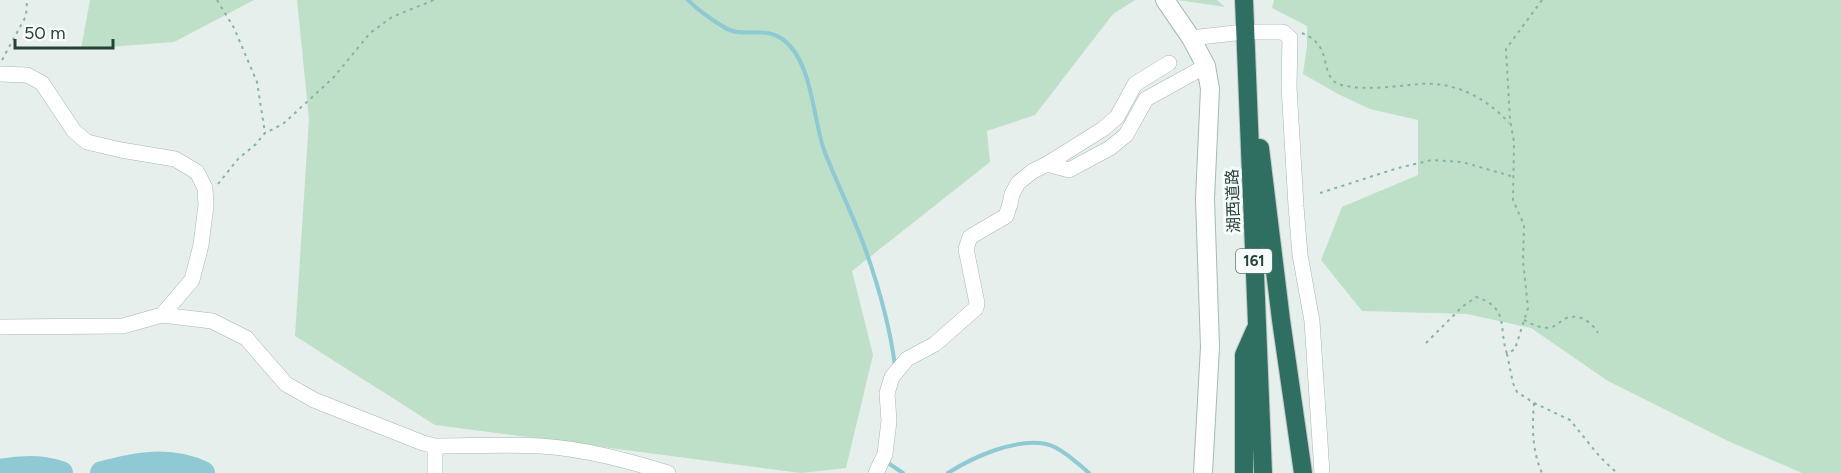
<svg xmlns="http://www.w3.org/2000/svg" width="1841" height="473" font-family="Figtree,'Noto Sans JP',sans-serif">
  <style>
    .green { fill: #bfe0c8 }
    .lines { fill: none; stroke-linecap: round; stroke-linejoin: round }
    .stream { stroke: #8ec9d4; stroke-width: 4 }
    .river { stroke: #8ec9d4; stroke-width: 24 }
    .street-casing { stroke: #a8b8b2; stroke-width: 16 }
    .secondary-casing { stroke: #a4bbb3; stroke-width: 20 }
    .highway-casing { stroke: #c2cac8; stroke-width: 20 }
    .path { stroke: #86b3a5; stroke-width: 2; stroke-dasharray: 3 4.5; stroke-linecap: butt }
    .street { stroke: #fff; stroke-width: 15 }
    .secondary { stroke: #fff; stroke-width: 18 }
    .highway { stroke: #2f6f62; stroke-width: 18 }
    .labels { text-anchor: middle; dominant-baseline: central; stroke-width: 6; stroke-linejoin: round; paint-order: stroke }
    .shield { fill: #f7fbf9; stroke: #637a73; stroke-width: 1.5 }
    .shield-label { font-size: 15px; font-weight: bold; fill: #24423a }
    .street-label { font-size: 16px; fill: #24423a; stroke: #f7fbf9 }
  </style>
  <rect width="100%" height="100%" fill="#e6efeb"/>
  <path class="green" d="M 90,0 L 254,0 L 174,42 L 81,49 Z
    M 297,0 L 1135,0 L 1113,14 L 1035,115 L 987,131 L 990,162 L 852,271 L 873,355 L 846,468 L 801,473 L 435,425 L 295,336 L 309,119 Z
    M 1178,0 L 1217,0 L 1225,7 Z
    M 1274,0 L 1841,0 L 1841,473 L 1802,473 L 1728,441 L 1608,381 L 1531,328 L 1467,314 L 1362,311 L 1321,260 L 1342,207 L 1418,175 L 1418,120 L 1370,109 L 1338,94 L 1303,74 L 1307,46 L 1307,26 L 1272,8 Z"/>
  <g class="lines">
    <path class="stream" d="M 688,0 C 697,9 725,31 737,32 C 752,34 767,29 781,38 C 813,60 812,116 824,150 C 837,184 854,217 866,251 C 879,288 890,327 895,366
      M 889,459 L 888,463 L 903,473
      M 948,473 C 973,457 1015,438 1046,444 C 1062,448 1077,463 1089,473"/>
    <path class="river" d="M 0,471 C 21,467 41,466 61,473
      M 102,473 C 136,464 170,457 203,473"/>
    <defs>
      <path id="street" d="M 1257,32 L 1283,32 L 1290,38 L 1289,87 L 1296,206 L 1300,255 L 1312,321 L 1322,473
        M 1191,38 L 1235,33
        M 0,74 L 27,75 L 42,83 L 74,131 L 87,142 L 121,150 L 175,159 L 197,172 L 205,188 L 206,205 L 201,245 L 192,280 L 162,315
        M 1047,164 L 1103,129 L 1117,117 L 1135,84 L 1169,63
        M 0,327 L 123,326 L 162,315 L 212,321 L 246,338 L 286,384 L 314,400 L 423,443 L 435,446 C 470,446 506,444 541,446 C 585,449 626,460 668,473
        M 435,446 L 435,473
        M 876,473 L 885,454 L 889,421 L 887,393 L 892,377 L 907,359 L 935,344 L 976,308 L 977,303 L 966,249 L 970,237 L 1006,216 L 1010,204 L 1012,194 L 1018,183 L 1033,171 L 1047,164 L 1069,170 L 1110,148 L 1126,135 L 1146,99 L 1206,66"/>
      <path id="secondary" d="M 1165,0 L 1191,38 L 1206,66 L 1210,89 L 1205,199 L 1210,347 L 1203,473"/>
      <path id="highway" d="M 1244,0 L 1263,473
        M 1260,148 L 1281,320 L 1303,473
        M 1244,473 L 1244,355 L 1255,330"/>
    </defs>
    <use href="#street" class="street-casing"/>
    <use href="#secondary" class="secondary-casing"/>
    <use href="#highway" class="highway-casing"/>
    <path class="path" d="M 217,0 L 234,28 L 257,82 L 265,133
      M 1542,0 L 1506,49 L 1510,120 L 1514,142 L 1513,200 L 1524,225 L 1523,261 L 1528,308 L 1515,349 L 1507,354 L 1513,383 L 1517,392 L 1534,403 L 1570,420 L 1600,457 L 1617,473
      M 1302,33 C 1311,37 1318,42 1322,51 C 1327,63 1326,82 1342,85 C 1367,91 1395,86 1420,84 C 1454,81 1487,98 1509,123
      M 2,60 L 26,16 L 27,0
      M 218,184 L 238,159 L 256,144 L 265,133 L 283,124 L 334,77 L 370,33 L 392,17 L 434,0
      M 1320,193 L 1398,168 L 1432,160 L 1462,162 L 1511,176
      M 1524,320 C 1532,324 1543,330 1552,327 C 1558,325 1563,318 1570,317 C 1582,315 1592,323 1598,333
      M 1426,343 L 1462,307 L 1476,297 C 1510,308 1498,327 1507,354
      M 1534,403 C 1532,428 1532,450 1542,473"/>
    <use href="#street" class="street"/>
    <use href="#secondary" class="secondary"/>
    <use href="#highway" class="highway"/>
  </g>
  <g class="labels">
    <rect class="shield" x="1236" y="249" width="36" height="24" rx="4.5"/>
    <g class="shield-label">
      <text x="1254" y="261">161</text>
    </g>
    <g class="street-label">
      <text transform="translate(1233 201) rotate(-92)">湖西道路</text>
    </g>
  </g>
  <path d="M15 39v9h98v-9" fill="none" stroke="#24423a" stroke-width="3"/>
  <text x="24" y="39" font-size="18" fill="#24423a" stroke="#f7fbf9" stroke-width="4.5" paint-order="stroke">50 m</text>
</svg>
